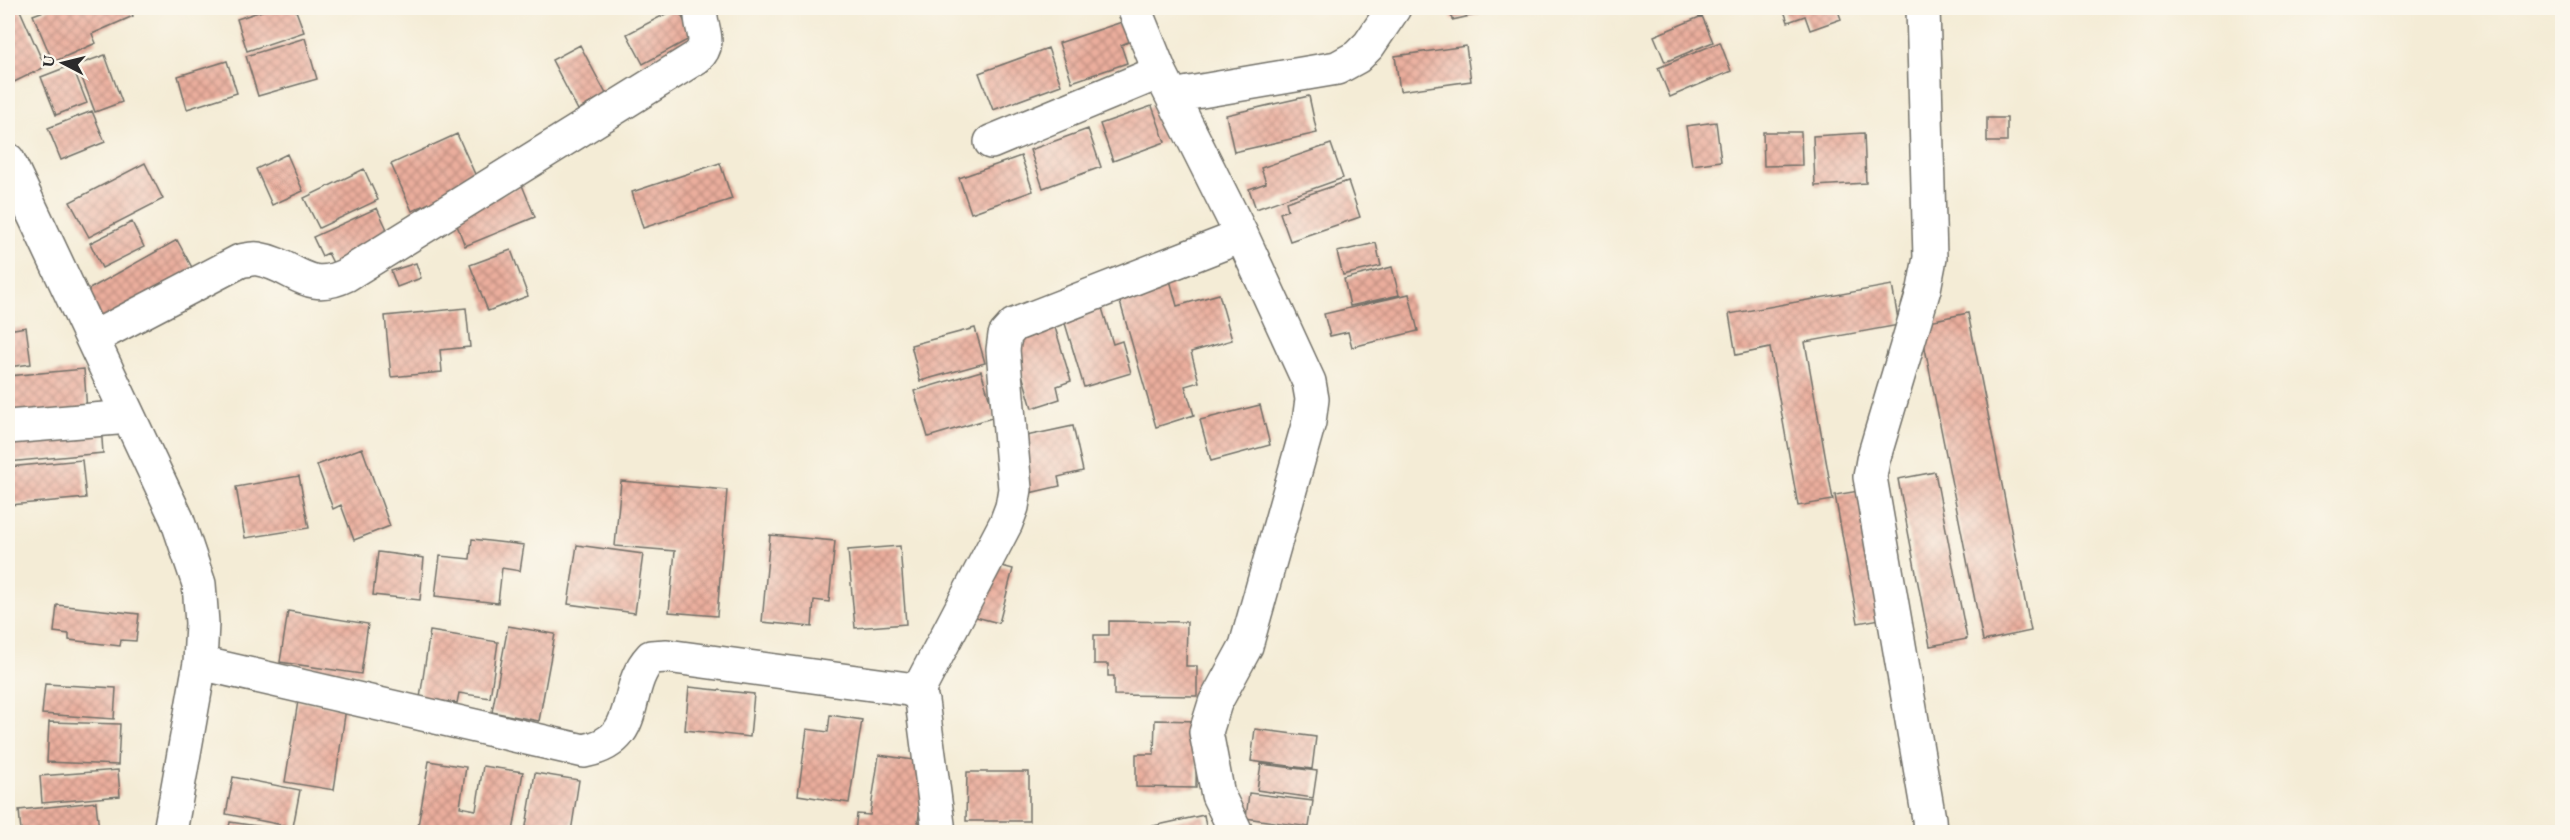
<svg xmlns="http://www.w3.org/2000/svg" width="2570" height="840" font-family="'EB Garamond',serif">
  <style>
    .building { fill: url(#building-cross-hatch) }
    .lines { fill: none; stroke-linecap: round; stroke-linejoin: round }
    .minor-casing { stroke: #716f67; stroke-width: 36 }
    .minor { stroke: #fff; stroke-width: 33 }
  </style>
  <defs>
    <pattern id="building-cross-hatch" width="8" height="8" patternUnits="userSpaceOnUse" patternTransform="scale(1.5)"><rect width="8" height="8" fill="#ebae9d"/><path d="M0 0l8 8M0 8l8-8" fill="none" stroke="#bf8e80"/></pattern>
  </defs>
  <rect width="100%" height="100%" fill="#fbf7ec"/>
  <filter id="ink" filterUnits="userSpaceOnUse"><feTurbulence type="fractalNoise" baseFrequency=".0167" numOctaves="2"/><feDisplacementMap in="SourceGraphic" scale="12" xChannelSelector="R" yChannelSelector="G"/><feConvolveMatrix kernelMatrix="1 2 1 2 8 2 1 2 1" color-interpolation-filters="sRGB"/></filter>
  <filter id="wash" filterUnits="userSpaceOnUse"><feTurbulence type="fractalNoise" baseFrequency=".008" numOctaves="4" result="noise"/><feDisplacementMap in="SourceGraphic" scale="24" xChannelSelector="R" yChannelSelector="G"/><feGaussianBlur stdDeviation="1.35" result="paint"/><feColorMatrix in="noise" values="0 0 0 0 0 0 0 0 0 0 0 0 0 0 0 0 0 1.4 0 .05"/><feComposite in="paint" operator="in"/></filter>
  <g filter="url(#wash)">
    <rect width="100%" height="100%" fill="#f4ecd6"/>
    <g id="blocks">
      <path class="building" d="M 8,8 L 19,8 L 45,67 L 8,85 Z
        M 52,8 L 130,8 L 133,16 L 92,34 L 96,43 L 53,62 L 33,15 Z
        M 271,8 L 295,8 L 304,32 L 247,51 L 237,19 Z
        M 677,8 L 693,37 L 643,64 L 627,34 Z
        M 1450,8 L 1492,8 L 1493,11 L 1452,20 Z
        M 1783,8 L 1837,8 L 1841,19 L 1810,30 L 1805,16 L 1788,22 Z
        M 1702,16 L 1713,42 L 1665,62 L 1654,36 Z
        M 1125,21 L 1131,41 L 1121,45 L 1127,63 L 1072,82 L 1059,43 Z
        M 305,38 L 317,79 L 258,96 L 246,56 Z
        M 1720,42 L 1731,71 L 1670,97 L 1658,68 Z
        M 580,45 L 606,94 L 578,110 L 552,60 Z
        M 1466,46 L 1471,81 L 1400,91 L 1395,56 Z
        M 1048,48 L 1061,85 L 993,110 L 979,73 Z
        M 105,55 L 122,102 L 95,112 L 77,65 Z
        M 227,61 L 237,93 L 187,109 L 178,76 Z
        M 72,65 L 87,103 L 56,115 L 41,77 Z
        M 1309,96 L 1317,133 L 1234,152 L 1226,115 Z
        M 1152,106 L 1165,142 L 1113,161 L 1100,124 Z
        M 92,111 L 105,142 L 61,160 L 48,128 Z
        M 1987,118 L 2007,118 L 2007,142 L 1987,142 Z
        M 1716,122 L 1721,161 L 1692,165 L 1686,126 Z
        M 1088,129 L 1101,167 L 1043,188 L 1030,150 Z
        M 1763,132 L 1801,132 L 1802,165 L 1764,166 Z
        M 1864,133 L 1866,183 L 1815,186 L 1813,136 Z
        M 457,134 L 478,181 L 412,211 L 391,164 Z
        M 1331,144 L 1343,178 L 1256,209 L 1249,189 L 1266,183 L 1261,168 Z
        M 287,154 L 303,191 L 272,205 L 256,169 Z
        M 1021,156 L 1033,191 L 971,213 L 959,178 Z
        M 145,163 L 163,199 L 89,237 L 70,202 Z
        M 720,163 L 732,199 L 643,228 L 632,192 Z
        M 364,169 L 378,200 L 319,228 L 304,198 Z
        M 1348,181 L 1360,217 L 1290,241 L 1280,213 L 1288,210 L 1286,202 Z
        M 522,185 L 535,217 L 465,246 L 453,215 Z
        M 377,208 L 391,238 L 334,265 L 328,253 L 322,256 L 313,237 Z
        M 132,222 L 144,247 L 102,268 L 90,243 Z
        M 177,240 L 195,273 L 102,325 L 84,292 Z
        M 1376,243 L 1381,266 L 1343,275 L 1337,252 Z
        M 511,250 L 528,296 L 488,311 L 470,265 Z
        M 416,263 L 421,278 L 397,287 L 391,271 Z
        M 1392,267 L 1399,295 L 1350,306 L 1344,279 Z
        M 1170,280 L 1177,306 L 1219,294 L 1232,340 L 1191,352 L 1199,382 L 1185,386 L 1194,415 L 1156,427 L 1118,295 Z
        M 1892,285 L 1899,325 L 1805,342 L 1833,500 L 1798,506 L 1770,348 L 1736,355 L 1729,314 Z
        M 1409,294 L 1418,331 L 1352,347 L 1348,332 L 1330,336 L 1324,314 Z
        M 466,308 L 470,347 L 440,350 L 442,372 L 391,377 L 385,316 Z
        M 1102,308 L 1113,344 L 1122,341 L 1131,373 L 1084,387 L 1064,320 Z
        M 1968,313 L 2031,631 L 1983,641 L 1920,323 Z
        M 1054,324 L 1071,381 L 1057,386 L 1060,399 L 1032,408 L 1011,337 Z
        M 26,327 L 31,364 L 8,367 L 8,330 Z
        M 975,328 L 985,363 L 920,381 L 911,345 Z
        M 84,369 L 87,412 L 8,419 L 8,376 Z
        M 981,371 L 995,417 L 928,437 L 914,391 Z
        M 1260,405 L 1270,445 L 1211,461 L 1200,420 Z
        M 101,425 L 103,453 L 8,462 L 8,434 Z
        M 1073,426 L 1083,471 L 1058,477 L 1060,486 L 1025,494 L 1012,439 Z
        M 362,448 L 390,526 L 354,540 L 341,505 L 333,509 L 317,465 Z
        M 82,460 L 86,498 L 10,505 L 8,467 Z
        M 1935,472 L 1967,639 L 1930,646 L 1898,479 Z
        M 299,476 L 309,528 L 245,538 L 236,487 Z
        M 621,481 L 727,490 L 717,616 L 669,612 L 675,551 L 615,546 Z
        M 1870,489 L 1892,617 L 1858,623 L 1835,495 Z
        M 770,535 L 835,541 L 829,602 L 814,600 L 812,627 L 762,622 Z
        M 472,539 L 524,545 L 520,571 L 502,568 L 498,603 L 435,596 L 440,556 L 470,559 Z
        M 577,545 L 643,554 L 635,613 L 568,604 Z
        M 900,546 L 906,624 L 855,628 L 848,550 Z
        M 378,552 L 424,558 L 420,600 L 373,595 Z
        M 987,562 L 1013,569 L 999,623 L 972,616 Z
        M 57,605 L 139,614 L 136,641 L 121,640 L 120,646 L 69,640 L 69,634 L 54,632 Z
        M 288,611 L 368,624 L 361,674 L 280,662 Z
        M 1109,621 L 1187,622 L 1186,666 L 1197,666 L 1197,696 L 1114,695 L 1114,676 L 1108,676 L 1108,664 L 1094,664 L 1094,635 L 1109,635 Z
        M 508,626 L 555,634 L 539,721 L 492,712 Z
        M 430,631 L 498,642 L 490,698 L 459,693 L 457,703 L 420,698 Z
        M 45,684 L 116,688 L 114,719 L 42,714 Z
        M 689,687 L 754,694 L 750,737 L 685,730 Z
        M 298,701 L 346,708 L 334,790 L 285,782 Z
        M 830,715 L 862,720 L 849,803 L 798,795 L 807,729 L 828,732 Z
        M 1155,720 L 1197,721 L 1196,788 L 1136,787 L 1136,754 L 1154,754 Z
        M 49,722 L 120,724 L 118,765 L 47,762 Z
        M 1255,729 L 1316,737 L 1312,769 L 1251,761 Z
        M 879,755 L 927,762 L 918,822 L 926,824 L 925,832 L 855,832 L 857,814 L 870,815 Z
        M 429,761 L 466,767 L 460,807 L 476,810 L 483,766 L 523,772 L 513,832 L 417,832 Z
        M 1261,764 L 1317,771 L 1313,798 L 1257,790 Z
        M 118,770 L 120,796 L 42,803 L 40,776 Z
        M 967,772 L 1029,772 L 1029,821 L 966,821 Z
        M 535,773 L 579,780 L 571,832 L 525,832 Z
        M 233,777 L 300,790 L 293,827 L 226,814 Z
        M 1249,793 L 1313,801 L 1309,827 L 1246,818 Z
        M 96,802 L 99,830 L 21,832 L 19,810 Z
        M 1204,815 L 1207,832 L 1145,832 L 1144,828 Z
        M 230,822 L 290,831 L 289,832 L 228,832 Z"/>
    </g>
  </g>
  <g filter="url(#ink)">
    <use href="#blocks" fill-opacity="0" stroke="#716f67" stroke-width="1.5"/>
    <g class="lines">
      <defs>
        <path id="minor" d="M 1134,8 L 1160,72 L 1242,236 L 1309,382 L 1312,399 L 1309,422 L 1246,646 L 1215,703 L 1206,732 L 1218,795 L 1236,832
          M 1923,8 L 1930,258 L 1924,289 L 1873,460 L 1870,477 L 1929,819 L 1930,832
          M 1172,96 L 1337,68 L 1357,57 L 1369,45 L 1394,8
          M 991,142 L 1160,72
          M 8,160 L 177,519 L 199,584 L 202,623 L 200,663 L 170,832
          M 93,338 L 240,261 C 246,260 253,258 258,259 C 295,265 306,295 346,275 L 697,57 C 714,42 698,26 701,8
          M 8,427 L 129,417
          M 200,663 L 584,751 C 644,740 620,690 651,657 L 667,656 L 908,689 L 917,693 L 922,701 L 939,832
          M 917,693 L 1006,523 L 1012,507 L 1015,489 L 1003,350 L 1005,335 L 1014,325 L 1242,236"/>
      </defs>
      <use href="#minor" class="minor-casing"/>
      <use href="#minor" class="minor"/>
    </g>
  </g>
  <rect width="2570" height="840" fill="none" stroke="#fbf7ec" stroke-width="30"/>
  <g transform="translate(63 63) rotate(277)" stroke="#fbf7ec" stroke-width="4.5" paint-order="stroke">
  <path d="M0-4.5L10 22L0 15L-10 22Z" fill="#2b2b2b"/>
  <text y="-9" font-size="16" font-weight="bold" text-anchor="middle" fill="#2b2b2b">U</text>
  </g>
</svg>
